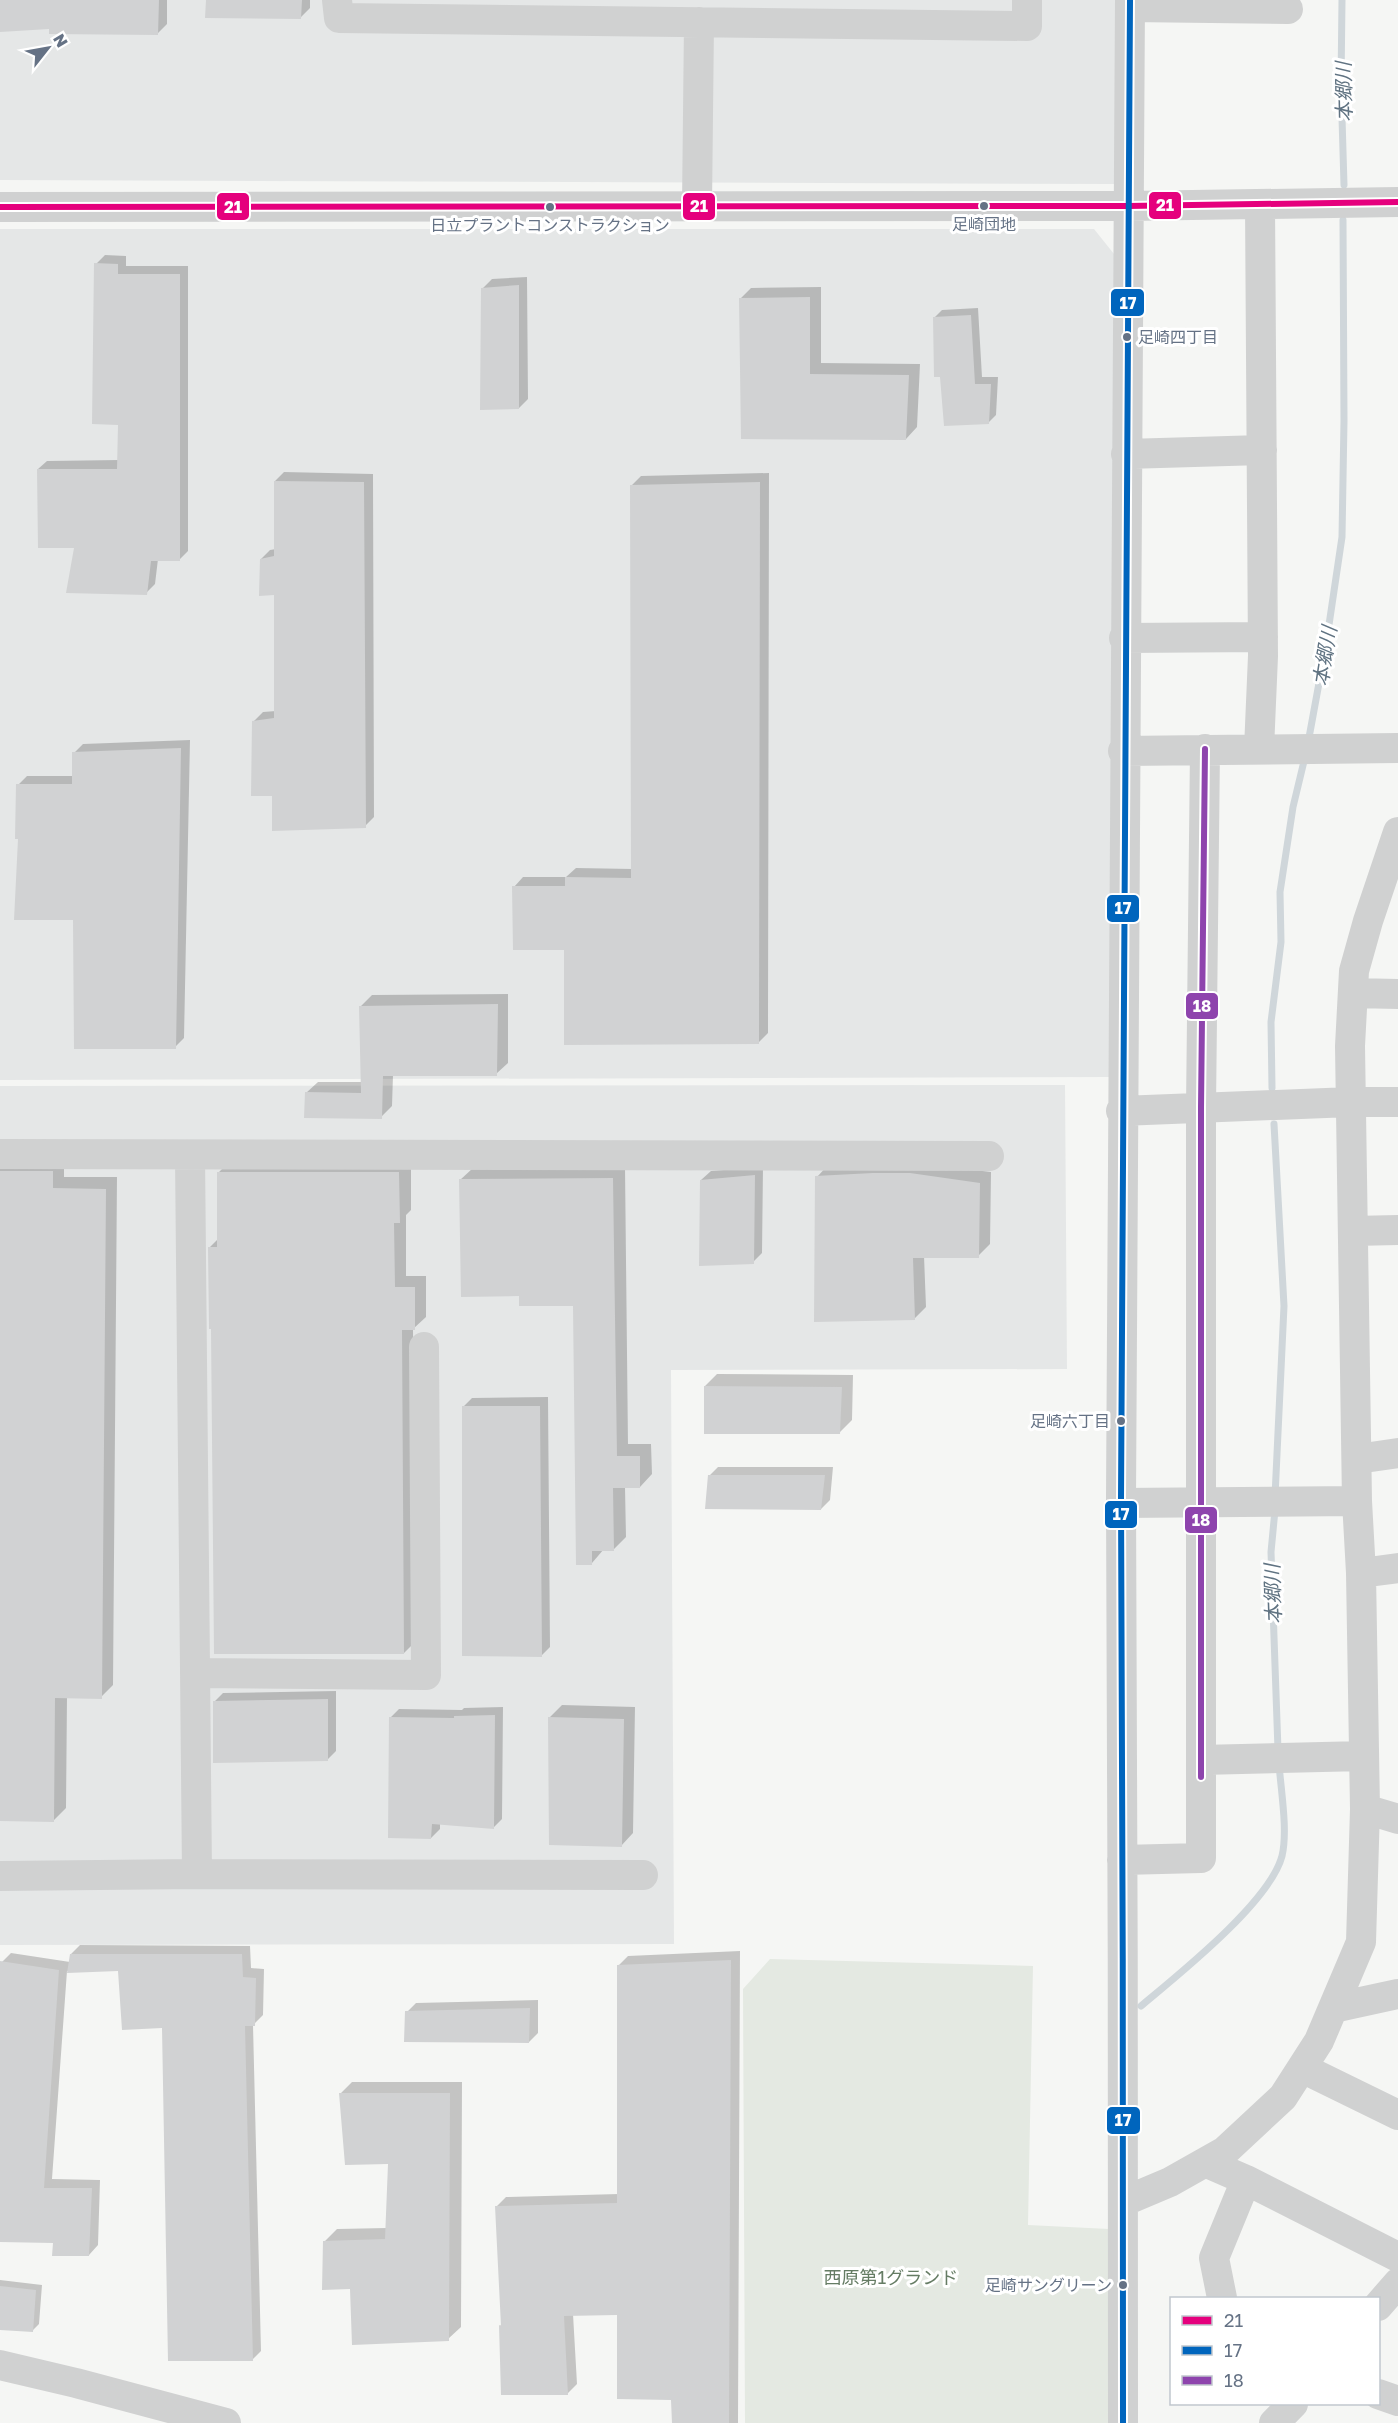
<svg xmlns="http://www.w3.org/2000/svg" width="1398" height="2423" font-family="'Golos Text','Noto Sans JP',sans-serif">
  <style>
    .built { fill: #e5e7e7 }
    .green { fill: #e4e9e2 }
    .shadow { fill: #0003 }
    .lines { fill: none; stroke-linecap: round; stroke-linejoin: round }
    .stream { stroke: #cfd6da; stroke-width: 7 }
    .building { fill: #d1d2d3 }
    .minor { stroke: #d0d1d1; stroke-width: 30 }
    .bus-1-casing { stroke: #fff; stroke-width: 10 }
    .bus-2-casing { stroke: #fff; stroke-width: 10 }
    .bus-3-casing { stroke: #fff; stroke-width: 10 }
    .bus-1 { stroke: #e5007d; stroke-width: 6 }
    .bus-2 { stroke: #0065bd; stroke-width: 6 }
    .bus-3 { stroke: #8e44ad; stroke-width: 6 }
    .bus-dot { fill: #657285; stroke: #fff; stroke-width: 2 }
    .labels { text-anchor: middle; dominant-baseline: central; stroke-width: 6; stroke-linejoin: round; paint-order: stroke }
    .bus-label { font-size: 16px; fill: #657285; stroke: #fff }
    .park-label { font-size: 18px; fill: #657c64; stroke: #fff }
    .water-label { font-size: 20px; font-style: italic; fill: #607382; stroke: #fff }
    .line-badge { stroke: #fff; stroke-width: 2 }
    .badge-label { font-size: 16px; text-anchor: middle; font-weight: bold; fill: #fff }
  </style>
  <rect width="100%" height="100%" fill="#f5f6f4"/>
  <path class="built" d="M 0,0 L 1115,0 L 1116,184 L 0,180 Z
    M 0,229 L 1094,229 L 1114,254 L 1110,1077 L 0,1080 Z
    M 1065,1085 L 1067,1369 L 671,1370 L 674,1944 L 0,1945 L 0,1086 Z"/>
  <path class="green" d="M 770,1959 L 1033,1966 L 1028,2225 L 1109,2229 L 1108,2423 L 745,2423 L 743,1989 Z"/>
  <path class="shadow" d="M 0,0 L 167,0 L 167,24 L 158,33 L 51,27 L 0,30 Z
    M 207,0 L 310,0 L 310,8 L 301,17 Z
    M 105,255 L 126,256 L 126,266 L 188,266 L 188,551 L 179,560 L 158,559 L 155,584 L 146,593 L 76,547 L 38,469 L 47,461 L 119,460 L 120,423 L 96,264 Z
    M 527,277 L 528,399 L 519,408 L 483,288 L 492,279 Z
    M 821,287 L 821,363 L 920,364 L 917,427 L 906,439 L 743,438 L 740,299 L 751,288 Z
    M 978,308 L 982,377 L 998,377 L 996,415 L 988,423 L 934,318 L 942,310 Z
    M 284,472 L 373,474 L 374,817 L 365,826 L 274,794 L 254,721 L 263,712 L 276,711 L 276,594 L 261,559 L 270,550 L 276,549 L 275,481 Z
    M 769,473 L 768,1033 L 759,1042 L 566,948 L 514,887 L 523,877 L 566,877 L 576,868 L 633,869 L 632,485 L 641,476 Z
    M 190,740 L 184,1038 L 175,1047 L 74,919 L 19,837 L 18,785 L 27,776 L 74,776 L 74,753 L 83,744 Z
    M 508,994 L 508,1063 L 496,1074 L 393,1075 L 392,1106 L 381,1117 L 306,1093 L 318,1082 L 362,1082 L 361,1006 L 372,995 Z
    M 0,1155 L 64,1160 L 64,1177 L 117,1177 L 113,1685 L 101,1697 L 67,1697 L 66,1808 L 53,1821 L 0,1820 Z
    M 231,1160 L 411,1161 L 411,1210 L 406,1215 L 406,1276 L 426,1276 L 426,1317 L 413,1329 L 416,1641 L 404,1653 L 213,1328 L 210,1247 L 218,1239 L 219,1172 Z
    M 923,1164 L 991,1172 L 990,1244 L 978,1256 L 924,1256 L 926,1307 L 914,1319 L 817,1177 L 828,1165 Z
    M 625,1167 L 628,1444 L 651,1444 L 652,1474 L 640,1487 L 625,1487 L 626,1537 L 614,1549 L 604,1549 L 592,1563 L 574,1304 L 521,1294 L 460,1180 L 473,1168 Z
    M 763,1167 L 762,1253 L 753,1262 L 701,1180 L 711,1171 Z
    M 717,1374 L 853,1375 L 852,1420 L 840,1432 L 705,1386 Z
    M 548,1397 L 550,1647 L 541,1656 L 463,1407 L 472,1398 Z
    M 718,1467 L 833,1467 L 830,1500 L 821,1509 L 709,1476 Z
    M 336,1691 L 336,1751 L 327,1760 L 214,1702 L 223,1693 Z
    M 562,1705 L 635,1707 L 633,1833 L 621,1846 L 549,1718 Z
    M 503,1707 L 502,1819 L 493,1828 L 440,1823 L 440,1829 L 431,1838 L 390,1718 L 399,1709 L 462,1710 L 464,1708 Z
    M 80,1945 L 250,1946 L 251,1968 L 264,1969 L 263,2015 L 253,2025 L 261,2351 L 252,2360 L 163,2027 L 119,1970 L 67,1971 L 52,2179 L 100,2180 L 98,2245 L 89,2255 L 54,2242 L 0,2240 L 0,1972 L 2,1962 L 11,1953 L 70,1962 L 71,1954 Z
    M 740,1951 L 738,2423 L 673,2423 L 673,2398 L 619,2313 L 573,2314 L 577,2384 L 567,2394 L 500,2326 L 502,2324 L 496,2207 L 506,2197 L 619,2194 L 619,1965 L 628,1956 Z
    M 538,2000 L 538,2033 L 529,2042 L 407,2012 L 416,2003 Z
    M 352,2082 L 462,2082 L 461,2327 L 448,2339 L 351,2288 L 325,2241 L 337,2229 L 387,2228 L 389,2162 L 340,2094 Z
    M 0,2280 L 42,2285 L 39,2324 L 33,2330 L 0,2329 Z"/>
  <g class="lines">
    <path class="stream" d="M 1342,0 L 1341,84 L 1344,185
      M 1308,743 L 1326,645 L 1342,537 L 1344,421 L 1343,220
      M 1272,1088 L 1271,1022 L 1281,942 L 1280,892 L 1293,807 L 1305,757
      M 1274,1124 L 1284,1306 L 1275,1496
      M 1275,1510 L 1271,1552 L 1278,1750
      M 1141,2006 C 1178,1975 1270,1902 1282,1856 C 1288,1831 1281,1791 1279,1764"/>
  </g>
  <path class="building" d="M 0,0 L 159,0 L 158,35 L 49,34 L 49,29 L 0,32 Z
    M 206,0 L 302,0 L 301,19 L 205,18 Z
    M 94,263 L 118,264 L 118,274 L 180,274 L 180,561 L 151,561 L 147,595 L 66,593 L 74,548 L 38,548 L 37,469 L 117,469 L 118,425 L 92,424 Z
    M 519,285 L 519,409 L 480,410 L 481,288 Z
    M 810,297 L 810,374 L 909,375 L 906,440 L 741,439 L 739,298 Z
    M 971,315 L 975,384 L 991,384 L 989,424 L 944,426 L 940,377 L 934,377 L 933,317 Z
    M 274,481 L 364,482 L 366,828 L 272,831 L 272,796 L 251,796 L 252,721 L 274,718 L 274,595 L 259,596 L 260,559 L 274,556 Z
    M 760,482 L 759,1044 L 564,1045 L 564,950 L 513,950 L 512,886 L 565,886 L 565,877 L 631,878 L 630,485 Z
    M 181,748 L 176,1049 L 74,1049 L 73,920 L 14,920 L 18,839 L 15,839 L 16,784 L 72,784 L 72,752 Z
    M 498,1004 L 497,1076 L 383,1076 L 382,1119 L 304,1118 L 305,1092 L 361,1093 L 359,1006 Z
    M 0,1171 L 53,1171 L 53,1188 L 106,1189 L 102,1699 L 55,1698 L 54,1822 L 0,1821 Z
    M 217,1172 L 399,1172 L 400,1223 L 394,1223 L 395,1287 L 415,1287 L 415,1330 L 402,1330 L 404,1654 L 214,1654 L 211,1329 L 209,1329 L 208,1247 L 217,1247 Z
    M 873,1173 L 910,1173 L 980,1183 L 979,1258 L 913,1258 L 915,1320 L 814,1322 L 815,1176 Z
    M 755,1175 L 754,1264 L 699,1266 L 700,1180 Z
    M 613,1178 L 617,1456 L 640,1456 L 640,1488 L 613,1488 L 614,1551 L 592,1551 L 592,1565 L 576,1565 L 573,1306 L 519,1306 L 519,1296 L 461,1297 L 459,1179 Z
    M 704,1386 L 842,1387 L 840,1434 L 704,1434 Z
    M 462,1406 L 540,1406 L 542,1657 L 462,1656 Z
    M 708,1475 L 825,1475 L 821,1510 L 705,1509 Z
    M 328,1699 L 328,1761 L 213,1763 L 213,1701 Z
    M 495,1715 L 494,1829 L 432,1824 L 431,1839 L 388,1838 L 389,1717 L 454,1718 L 454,1716 Z
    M 548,1717 L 624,1719 L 622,1847 L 549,1845 Z
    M 70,1954 L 242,1954 L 243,1977 L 256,1978 L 255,2026 L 245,2026 L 253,2361 L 168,2361 L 162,2028 L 122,2030 L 118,1971 L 67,1973 Z
    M 731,1960 L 729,2423 L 672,2423 L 671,2400 L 617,2399 L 617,2315 L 564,2316 L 568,2395 L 501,2395 L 499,2325 L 501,2326 L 495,2206 L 617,2203 L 617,1965 Z
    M 0,1961 L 59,1970 L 44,2188 L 92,2188 L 89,2256 L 52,2256 L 53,2243 L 0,2242 Z
    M 530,2008 L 529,2043 L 404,2042 L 405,2011 Z
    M 339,2093 L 450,2093 L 449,2341 L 352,2345 L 350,2289 L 322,2290 L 323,2241 L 385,2239 L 388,2164 L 345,2165 Z
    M 0,2286 L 36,2290 L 33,2332 L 0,2330 Z"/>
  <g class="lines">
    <path class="minor" d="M 337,0 L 339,18 L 1027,26 L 1027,0
      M 1130,7 L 1288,9
      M 697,206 L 699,22
      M 0,207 L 1128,206 L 1398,202
      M 1126,454 L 1262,450
      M 1124,638 L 1263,637
      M 1259,749 L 1263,656 L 1260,204
      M 1123,751 L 1398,748
      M 1353,993 L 1398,994
      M 1121,1111 L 1351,1102 L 1398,1102
      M 0,1154 L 989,1156
      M 190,1155 L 197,1874 L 643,1875
      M 1353,1231 L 1398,1230
      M 1357,1459 L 1398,1453
      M 1121,1503 L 1357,1501
      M 1361,1573 L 1398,1568
      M 195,1673 L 426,1675 L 424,1347
      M 1201,1760 L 1364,1756
      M 1365,1809 L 1398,1819
      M 1122,1860 L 1201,1858 L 1201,1107 L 1205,749
      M 0,1876 L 197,1874
      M 1333,2008 L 1398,1994
      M 1302,2068 L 1398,2115
      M 1207,2163 L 1246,2180 L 1398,2257
      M 1125,2201 L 1170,2182 L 1225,2151 L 1283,2097 L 1319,2041 L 1361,1942 L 1365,1809 L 1361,1573 L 1357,1501 L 1350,1046 L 1354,971 L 1368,921 L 1398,832
      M 1222,2298 L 1214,2258 L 1246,2180
      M 1378,2306 L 1398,2283
      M 0,2365 L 76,2383 L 226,2423
      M 1378,2394 L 1398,2401
      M 1123,2423 C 1125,2115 1121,1806 1121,1498 C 1121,998 1126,499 1130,0
      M 1274,2423 L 1293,2404"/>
    <defs>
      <path id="bus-1" d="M 0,207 L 1128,206 L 1398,202"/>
      <path id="bus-2" d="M 1123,2423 C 1125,2115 1121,1806 1121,1498 C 1121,998 1126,499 1130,0"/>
      <path id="bus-3" d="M 1201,1777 L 1201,1107 L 1205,749"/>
    </defs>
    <use href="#bus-1" class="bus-1-casing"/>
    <use href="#bus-2" class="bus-2-casing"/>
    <use href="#bus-3" class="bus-3-casing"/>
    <use href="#bus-1" class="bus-1"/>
    <use href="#bus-2" class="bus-2"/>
    <use href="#bus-3" class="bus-3"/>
  </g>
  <g class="bus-dot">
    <circle cx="984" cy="206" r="5"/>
    <circle cx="550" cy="207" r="5"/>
    <circle cx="1127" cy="337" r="5"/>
    <circle cx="1121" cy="1421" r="5"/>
    <circle cx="1123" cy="2285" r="5"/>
  </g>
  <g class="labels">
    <g class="bus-label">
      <text x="984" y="224">足崎団地</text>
      <text x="550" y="225">日立プラントコンストラクション</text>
      <text x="1138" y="337" text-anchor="start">足崎四丁目</text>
      <text x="1110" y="1421" text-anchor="end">足崎六丁目</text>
      <text x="1112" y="2285" text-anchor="end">足崎サングリーン</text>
    </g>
    <g class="park-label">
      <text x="891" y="2277">西原第1グランド</text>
    </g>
    <g class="water-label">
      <text transform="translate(1343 92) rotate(-91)">本郷川</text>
      <text transform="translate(1324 656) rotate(-81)">本郷川</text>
      <text transform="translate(1272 1594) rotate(-92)">本郷川</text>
    </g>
  </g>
  <g class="line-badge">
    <rect x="1148" y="191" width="34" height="29" rx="6" fill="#e5007d"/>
    <rect x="682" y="192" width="34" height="29" rx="6" fill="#e5007d"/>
    <rect x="216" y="192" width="34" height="29" rx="6" fill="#e5007d"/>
    <rect x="1110" y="288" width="35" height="29" rx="6" fill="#0065bd"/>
    <rect x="1106" y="894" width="34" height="29" rx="6" fill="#0065bd"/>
    <rect x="1185" y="992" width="34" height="28" rx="6" fill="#8e44ad"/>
    <rect x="1104" y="1500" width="34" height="29" rx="6" fill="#0065bd"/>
    <rect x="1184" y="1506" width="34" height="28" rx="6" fill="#8e44ad"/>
    <rect x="1106" y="2106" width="35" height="29" rx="6" fill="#0065bd"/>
  </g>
  <g class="badge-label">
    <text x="1165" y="211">21</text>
    <text x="699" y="212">21</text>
    <text x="233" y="213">21</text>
    <text x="1128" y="309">17</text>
    <text x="1123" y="914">17</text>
    <text x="1202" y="1012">18</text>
    <text x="1121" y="1520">17</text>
    <text x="1201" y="1526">18</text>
    <text x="1123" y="2126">17</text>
  </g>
  <rect x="1170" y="2297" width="210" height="108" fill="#ffffff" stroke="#c1c7ce" stroke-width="1.5"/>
  <rect x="1182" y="2316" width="30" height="9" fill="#e5007d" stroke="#c1c7ce" stroke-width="1.5"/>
  <text x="1224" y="2327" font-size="18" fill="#657285">21</text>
  <rect x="1182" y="2346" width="30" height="9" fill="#0065bd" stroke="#c1c7ce" stroke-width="1.5"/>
  <text x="1224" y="2357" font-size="18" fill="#657285">17</text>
  <rect x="1182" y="2376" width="30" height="9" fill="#8e44ad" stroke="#c1c7ce" stroke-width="1.5"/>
  <text x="1224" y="2387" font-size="18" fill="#657285">18</text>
  <g transform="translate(48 48) rotate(59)" stroke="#ffffff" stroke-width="4.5" paint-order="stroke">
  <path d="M0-4.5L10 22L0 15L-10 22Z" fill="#657285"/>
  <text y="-9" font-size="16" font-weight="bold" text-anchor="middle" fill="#657285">N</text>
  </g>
</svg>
